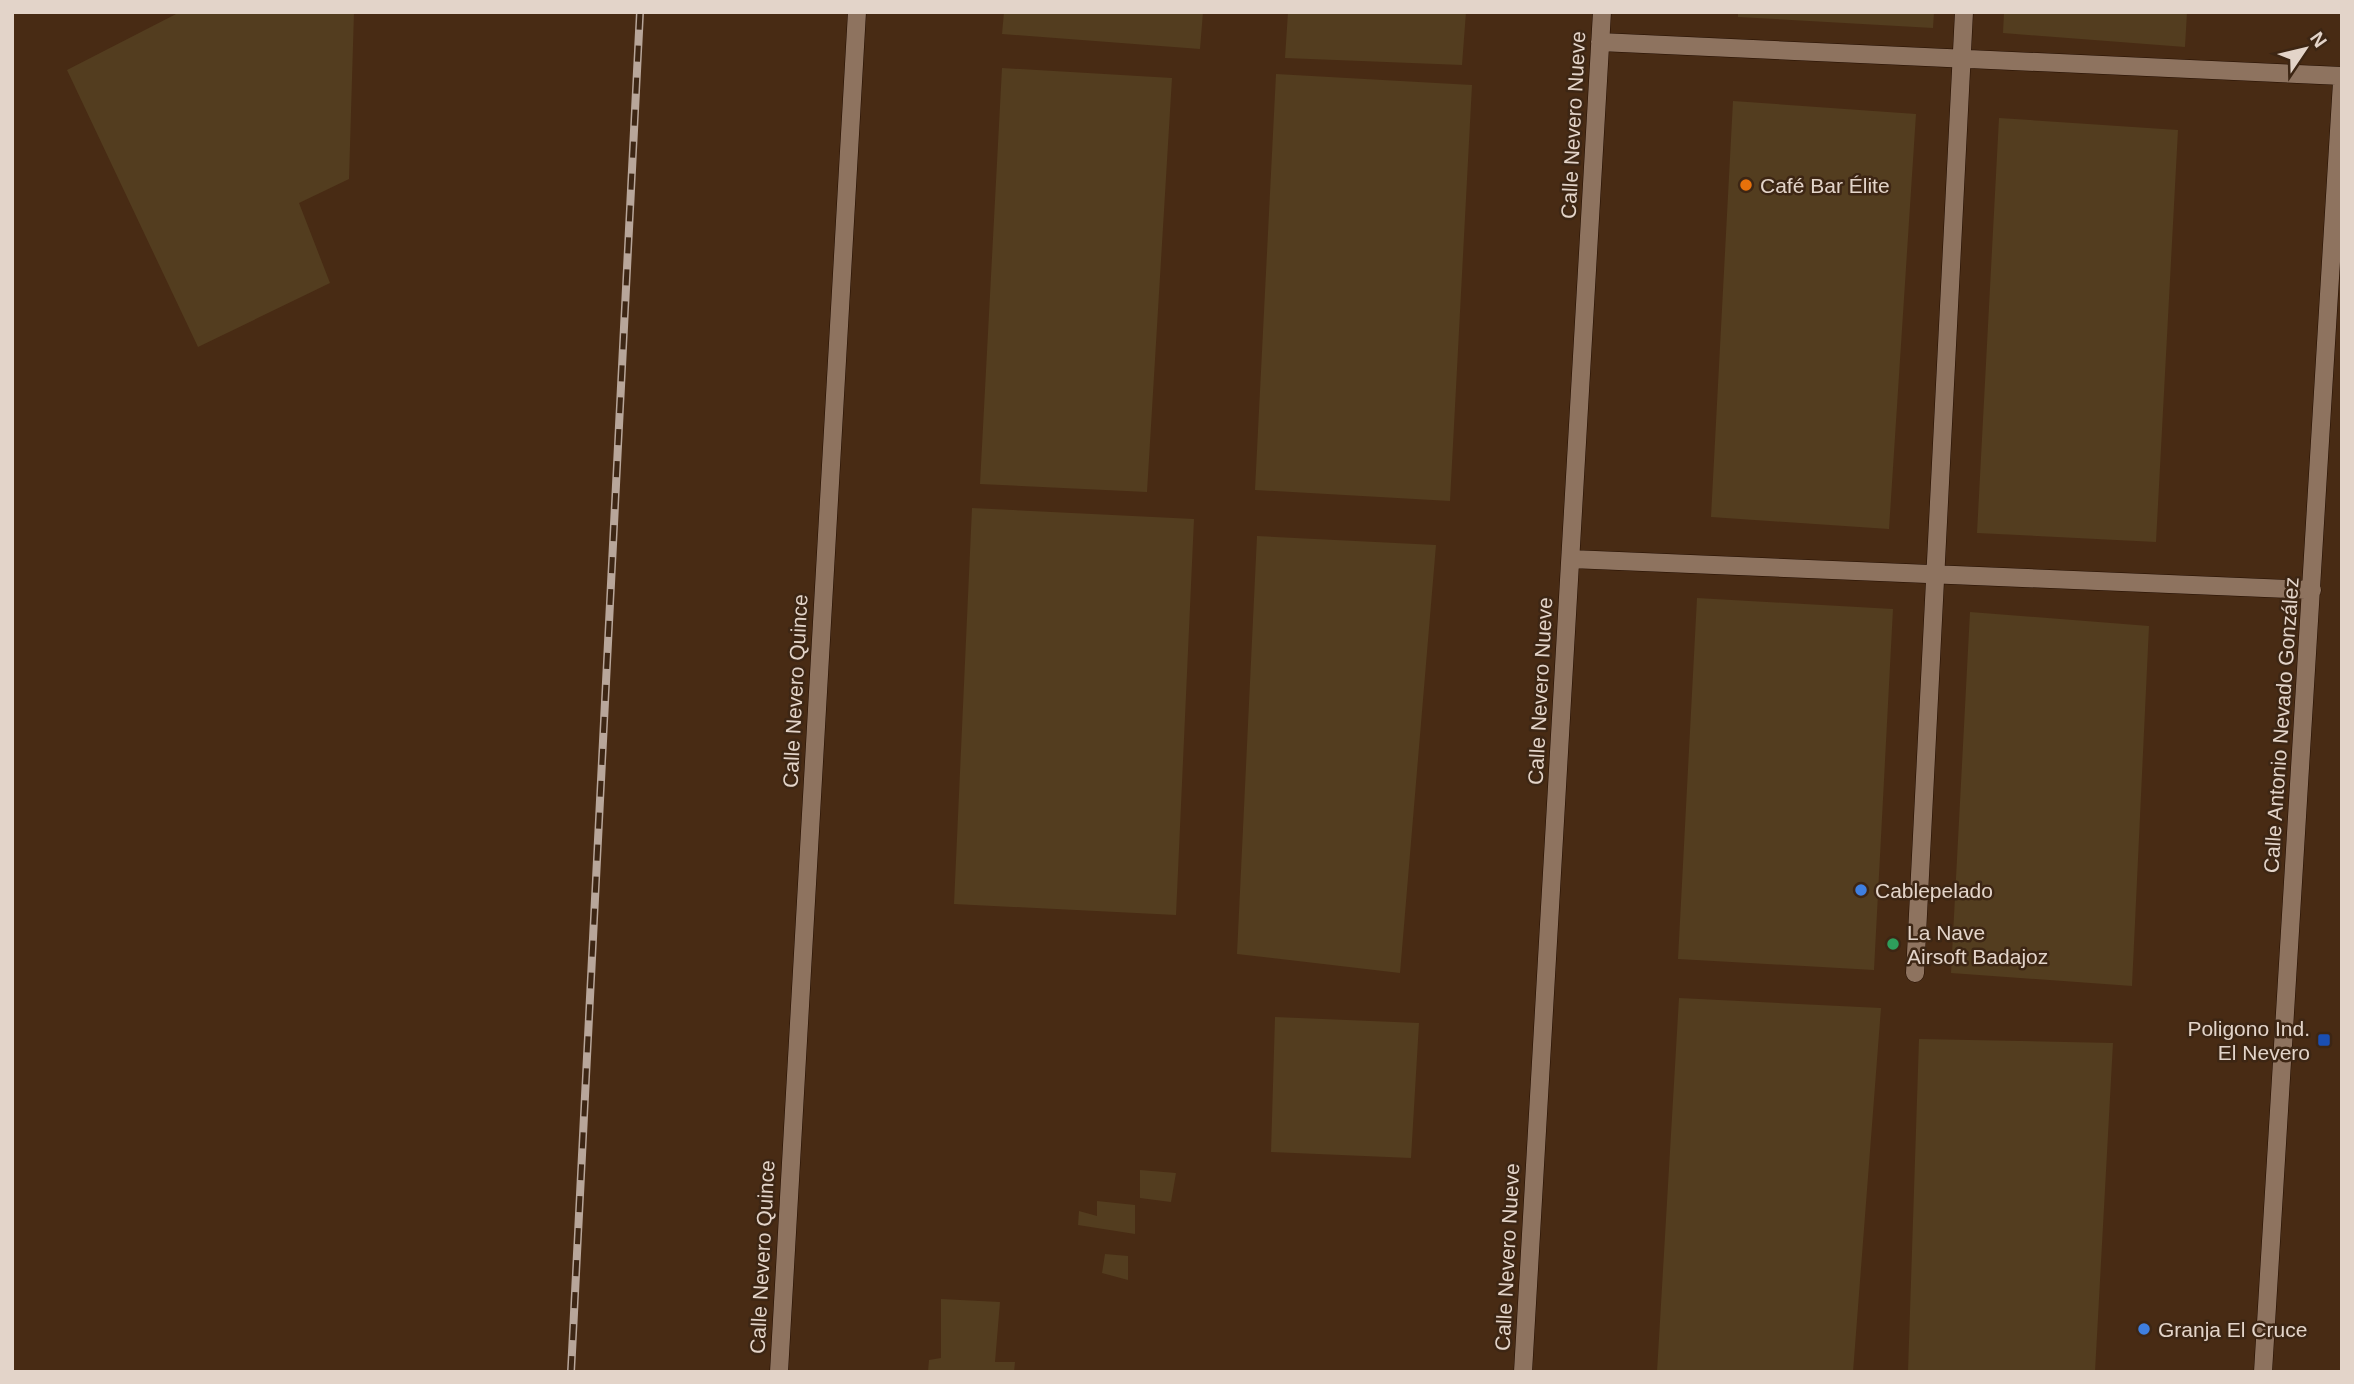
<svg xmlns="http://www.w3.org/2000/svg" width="2354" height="1384" font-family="Helvetica,sans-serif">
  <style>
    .built { fill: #482b14 }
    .building { fill: #533d1f }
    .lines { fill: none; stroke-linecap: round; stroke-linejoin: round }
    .minor-casing { stroke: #230e00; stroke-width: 19 }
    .minor { stroke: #8e735f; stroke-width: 18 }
    .rail-casing { stroke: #b8a69a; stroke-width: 8 }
    .rail { stroke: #3d2614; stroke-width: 5; stroke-dasharray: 16; stroke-linecap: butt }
    .food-dot { fill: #e8710a; stroke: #3d2614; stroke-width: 2.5 }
    .shop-dot { fill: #3f7fe0; stroke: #3d2614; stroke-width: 2.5 }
    .leisure-dot { fill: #2e9e5b; stroke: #3d2614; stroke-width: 2.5 }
    .transit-dot { fill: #1a4fb4; stroke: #3d2614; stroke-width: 2.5 }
    .labels { text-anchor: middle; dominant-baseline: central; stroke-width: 5; stroke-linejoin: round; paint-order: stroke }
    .street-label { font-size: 21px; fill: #e3d4c9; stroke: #3d2614 }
    .poi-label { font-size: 21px; fill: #e3d4c9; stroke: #3d2614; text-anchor: start }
  </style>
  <rect width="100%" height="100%" fill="#3d2614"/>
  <path class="built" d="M 12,12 L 2342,12 L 2342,1372 L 12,1372 Z"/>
  <path class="building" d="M 180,12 L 354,12 L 349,179 L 299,203 L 330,283 L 198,347 L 67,70 Z
    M 1004,12 L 1203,12 L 1200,49 L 1002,34 Z
    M 1288,12 L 1466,12 L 1462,65 L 1285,58 Z
    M 1738,12 L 1934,12 L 1933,28 L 1738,17 Z
    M 2004,12 L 2187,12 L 2185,47 L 2003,33 Z
    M 1002,68 L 1172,78 L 1147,492 L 980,484 Z
    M 1276,74 L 1472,85 L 1450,501 L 1255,490 Z
    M 1733,101 L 1916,114 L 1889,529 L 1711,517 Z
    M 1999,118 L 2178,130 L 2156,542 L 1977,533 Z
    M 972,508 L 1194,519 L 1176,915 L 954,904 Z
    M 1257,536 L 1436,545 L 1400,973 L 1237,954 Z
    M 1697,598 L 1893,609 L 1874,970 L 1678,959 Z
    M 1970,612 L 2149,626 L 2132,986 L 1951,973 Z
    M 1679,998 L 1881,1008 L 1853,1372 L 1657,1372 Z
    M 1275,1017 L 1419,1023 L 1411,1158 L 1271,1152 Z
    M 1919,1039 L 2113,1043 L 2095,1372 L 1908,1372 Z
    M 1140,1170 L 1176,1173 L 1171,1202 L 1140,1198 Z
    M 1097,1201 L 1135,1205 L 1135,1234 L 1078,1225 L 1079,1211 L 1097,1216 Z
    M 1105,1254 L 1128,1256 L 1128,1280 L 1102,1273 Z
    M 941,1299 L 1000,1302 L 995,1362 L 1015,1362 L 1014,1372 L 928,1372 L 929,1360 L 941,1358 Z"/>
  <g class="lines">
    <defs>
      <path id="minor" d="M 1600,42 L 2342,76
        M 1571,559 L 2312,590
        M 1915,973 L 1964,12
        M 779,1372 L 857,12
        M 1523,1372 L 1602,12
        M 2263,1372 L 2342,82"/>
    </defs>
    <use href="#minor" class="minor-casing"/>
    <use href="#minor" class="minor"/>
    <defs>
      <path id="rail" d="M 571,1372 L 640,12"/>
    </defs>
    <use href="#rail" class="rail-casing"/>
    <use href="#rail" class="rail"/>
  </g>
  <circle class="food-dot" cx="1746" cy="185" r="7"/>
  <g class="shop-dot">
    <circle cx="1861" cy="890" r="7"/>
    <circle cx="2144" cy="1329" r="7"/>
  </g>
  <circle class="leisure-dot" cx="1893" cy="944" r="7"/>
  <rect class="transit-dot" x="2317" y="1033" width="14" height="14" rx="3.5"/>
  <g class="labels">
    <g class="street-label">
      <text transform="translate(1573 125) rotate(-87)">Calle Nevero Nueve</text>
      <text transform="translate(795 691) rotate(-87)">Calle Nevero Quince</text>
      <text transform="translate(1540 691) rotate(-87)">Calle Nevero Nueve</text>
      <text transform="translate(2281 725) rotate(-86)">Calle Antonio Nevado González</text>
      <text transform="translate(762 1257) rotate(-87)">Calle Nevero Quince</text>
      <text transform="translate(1507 1257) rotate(-87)">Calle Nevero Nueve</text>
    </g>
    <g class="poi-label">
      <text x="1760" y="185">Café Bar Élite</text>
      <text x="1875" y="890">Cablepelado</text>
      <text x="1907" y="932">La Nave<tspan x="1907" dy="24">Airsoft Badajoz</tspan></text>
      <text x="2310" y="1028" text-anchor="end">Poligono Ind.<tspan x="2310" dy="24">El Nevero</tspan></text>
      <text x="2158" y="1329">Granja El Cruce</text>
    </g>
  </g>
  <rect width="2354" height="1384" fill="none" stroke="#e3d4c9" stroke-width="28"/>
  <g transform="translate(2305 49) rotate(55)" stroke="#3d2614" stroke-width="5" paint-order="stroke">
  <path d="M0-5L12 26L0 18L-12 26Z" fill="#e3d4c9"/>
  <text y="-10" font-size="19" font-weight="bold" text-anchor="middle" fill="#e3d4c9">N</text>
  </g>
</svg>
